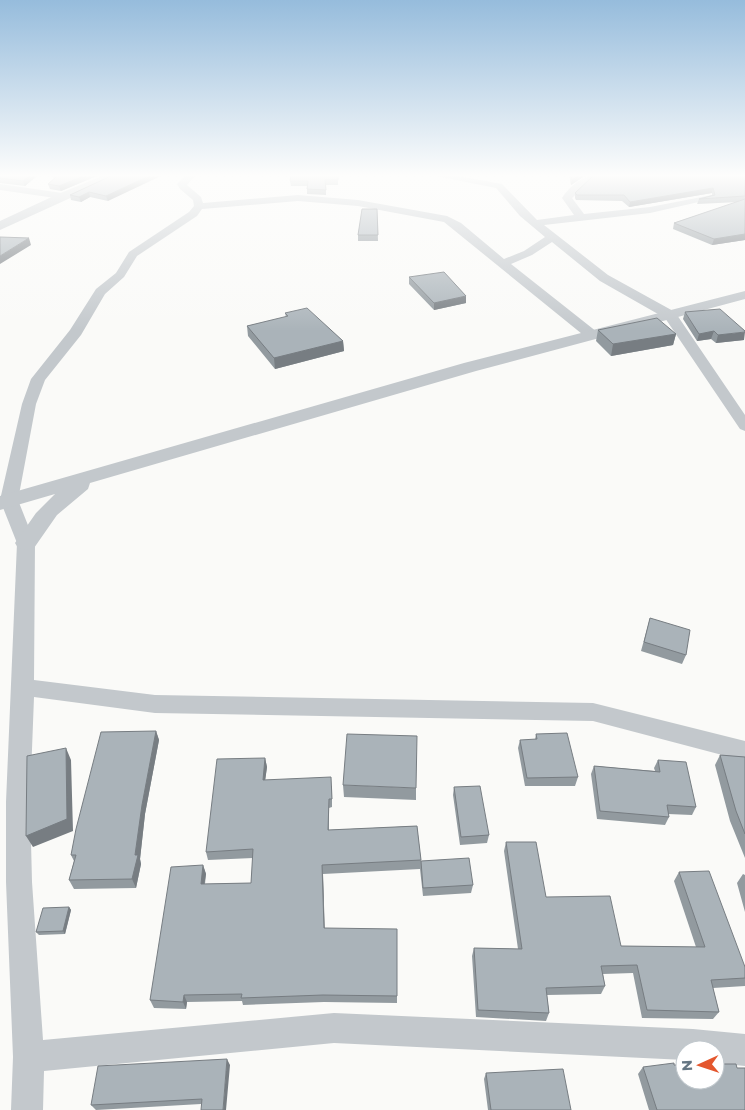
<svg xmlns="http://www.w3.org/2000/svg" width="745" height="1110" font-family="Montserrat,sans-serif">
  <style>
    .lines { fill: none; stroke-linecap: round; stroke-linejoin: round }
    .minor { fill: #c3c8cc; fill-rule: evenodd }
    .tertiary { fill: #c3c8cc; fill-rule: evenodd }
    .wall { fill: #929a9f }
    .shaded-wall { fill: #777d82 }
    .building { fill: #aab3b9; stroke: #777d82 }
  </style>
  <rect width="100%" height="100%" fill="#fafaf8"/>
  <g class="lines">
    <path class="minor" d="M 186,175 L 196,175 L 187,185 L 201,197 L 203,203 L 298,195 L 358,200 L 447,216 L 461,223 L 504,259 L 524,251 L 545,237 L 520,216 L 496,188 L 431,175 L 453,175 L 502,184 L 537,220 L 574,215 L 562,198 C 570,186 583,175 597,175 L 572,198 L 584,214 L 650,207 L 712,195 L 712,199 L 650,213 L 544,225 L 608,275 L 675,312 L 745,415 L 745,431 L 740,429 L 665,318 L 600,281 L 552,242 L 532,255 L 511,264 L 597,332 L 599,335 L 597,338 L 587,338 L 444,222 L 358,206 L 298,201 L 202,209 L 197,216 L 137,256 L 124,277 L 105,294 L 81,335 L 45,380 L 36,404 L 18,500 L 35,543 L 34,680 L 155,695 L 593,703 L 745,741 L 745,761 L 593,721 L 155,713 L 34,697 L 30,802 L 32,882 L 43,1040 L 334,1013 L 693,1029 L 745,1034 L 745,1066 L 715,1063 L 715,1050 L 685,1050 L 685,1060 L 334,1043 L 44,1071 L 43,1110 L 11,1110 L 13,1057 L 6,882 L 6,802 L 17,543 L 0,500 L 22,404 L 31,379 L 70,330 L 96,289 L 116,273 L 129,252 L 189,212 L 194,206 L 193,200 L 180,189 L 177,184 Z
      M 0,184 L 62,193 L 67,196 L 62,199 L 0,190 Z"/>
    <path class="tertiary" d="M 105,175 L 121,175 L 0,230 L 0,221 L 58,194 Z
      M 745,291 L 745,299 L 476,371 L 90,483 L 88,489 L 57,515 L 34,548 L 26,550 L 18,548 L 15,543 L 36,513 L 55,494 L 0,510 L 0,496 L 464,363 Z"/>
  </g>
  <path class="wall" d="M 0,175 L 38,175 L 25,186 L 0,183 Z
    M 52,175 L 99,175 L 61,191 L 50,189 L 48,184 L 54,178 Z
    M 113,175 L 108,201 L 90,197 L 81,202 L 71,200 L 70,195 Z
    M 569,175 L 586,175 L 571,185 Z
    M 745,175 L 745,240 L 712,245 L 673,229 L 674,223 L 739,202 L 697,204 L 699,199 L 712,195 L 712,193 L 629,207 L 622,201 L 576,200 L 575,198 L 575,193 Z
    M 338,180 L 338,185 L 326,185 L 326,195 L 307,194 L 307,186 L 291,186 L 290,181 Z
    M 377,209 L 378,241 L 358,241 L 358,235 Z
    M 409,277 L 466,303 L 434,310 L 409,284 Z
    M 685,312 L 744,340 L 716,343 L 711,339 L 697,341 L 683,319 Z
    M 285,313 L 343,341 L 344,351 L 275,369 L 248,336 L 247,326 L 286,317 Z
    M 598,330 L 676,334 L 673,345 L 611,356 L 596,341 Z
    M 650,618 L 686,655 L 682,664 L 641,651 Z
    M 156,731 L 159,740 L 145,814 L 140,859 L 141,864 L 136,888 L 74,889 L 69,880 L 74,861 L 71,855 Z
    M 536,734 L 578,777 L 575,786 L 525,786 L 518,748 L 520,740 L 535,740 Z
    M 720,755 L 745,757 L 745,858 L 730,821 L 715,765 Z
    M 265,758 L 267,767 L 265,780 L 332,786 L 332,807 L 329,808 L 329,830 L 417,826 L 421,861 L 473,885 L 471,893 L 423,896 L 420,869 L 323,874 L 324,928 L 397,996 L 397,1003 L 324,1002 L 243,1005 L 242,1001 L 187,1002 L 186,1009 L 154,1008 L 150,1000 L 203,865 L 206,874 L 205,884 L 251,883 L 253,858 L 208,860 L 206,852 Z
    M 658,760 L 696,807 L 692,815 L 668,814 L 669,817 L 665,825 L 597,819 L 591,774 L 594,766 L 655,771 L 654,768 Z
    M 343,785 L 416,788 L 416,800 L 344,797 Z
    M 454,787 L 489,835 L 487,843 L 460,845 L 453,795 Z
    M 506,842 L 546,897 L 621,946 L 696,947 L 674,881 L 679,872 L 745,967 L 745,986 L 713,988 L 719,1012 L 713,1019 L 642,1018 L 633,973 L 603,974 L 605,986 L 601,994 L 547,995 L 549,1013 L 546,1021 L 476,1017 L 472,956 L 474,948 L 518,949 L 504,851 Z
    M 743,874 L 745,875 L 745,912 L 737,883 Z
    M 69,907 L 71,910 L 65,934 L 39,935 L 36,932 Z
    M 230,1065 L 201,1104 L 96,1110 L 91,1105 Z
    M 674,1065 L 737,1068 L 745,1110 L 649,1110 L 638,1074 L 643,1067 Z
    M 486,1073 L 571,1110 L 488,1110 L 484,1079 Z"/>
  <path class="shaded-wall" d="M 30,175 L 38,175 L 25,186 L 23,181 Z
    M 86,175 L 99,175 L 61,191 L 59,186 Z
    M 151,175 L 163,175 L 108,201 L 106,196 Z
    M 578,175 L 586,175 L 571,185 L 572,180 Z
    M 713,188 L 712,193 L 629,207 L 630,202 Z
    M 89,192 L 90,197 L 81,202 L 79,197 Z
    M 745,234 L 745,240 L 712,245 L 714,239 Z
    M 29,238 L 31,245 L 0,264 L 0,256 Z
    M 466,296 L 466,303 L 434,310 L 434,303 Z
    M 714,331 L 711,339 L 697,341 L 699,334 Z
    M 745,332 L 744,340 L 716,343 L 718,335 Z
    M 676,334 L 673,345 L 611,356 L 613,344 Z
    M 343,341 L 344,351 L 275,369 L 274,358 Z
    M 156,731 L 159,740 L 145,814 L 140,859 L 141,864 L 136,888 L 132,879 L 135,855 L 142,805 Z
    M 66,748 L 71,760 L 73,831 L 33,847 L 26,836 Z
    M 265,758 L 267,767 L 264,789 L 263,780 Z
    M 203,865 L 206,874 L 203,892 L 201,884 Z
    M 322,865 L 323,874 L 325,936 L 324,928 Z
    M 69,907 L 71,910 L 65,934 L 63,931 Z
    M 184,995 L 187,1002 L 186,1009 L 183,1002 Z
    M 227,1059 L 230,1065 L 226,1110 L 223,1110 Z"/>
  <path class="building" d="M 0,175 L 30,175 L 23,181 L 0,178 Z
    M 55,175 L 86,175 L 59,186 L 48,184 L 56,177 Z
    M 113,175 L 151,175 L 106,196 L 89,192 L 79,197 L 70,195 Z
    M 291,175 L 338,175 L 338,180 L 325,180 L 326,190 L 307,189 L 308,181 L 290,181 Z
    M 571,175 L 578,175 L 572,180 Z
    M 594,175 L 745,175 L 745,196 L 699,199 L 715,195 L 713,188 L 630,202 L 624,195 L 577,195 L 575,193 Z
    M 745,199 L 745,234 L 714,239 L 674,223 Z
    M 362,209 L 377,209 L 378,235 L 358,235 Z
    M 0,237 L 29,238 L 0,256 Z
    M 444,272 L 466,296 L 434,303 L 409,277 Z
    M 307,308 L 343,341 L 274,358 L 247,326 L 288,316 L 285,313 Z
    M 720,309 L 745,331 L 745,332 L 718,335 L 714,331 L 699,334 L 685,312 Z
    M 657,318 L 676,334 L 613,344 L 598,330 Z
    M 650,618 L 690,630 L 686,655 L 644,642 Z
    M 156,731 L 142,805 L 135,855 L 138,855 L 132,879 L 69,880 L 76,855 L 71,855 L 76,829 L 101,732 Z
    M 567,733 L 578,777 L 527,778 L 520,740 L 537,739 L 536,734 Z
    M 347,734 L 417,736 L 416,788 L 343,785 Z
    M 66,748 L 67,819 L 26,836 L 27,756 Z
    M 720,755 L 745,757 L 745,834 L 736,811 Z
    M 265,758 L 263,780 L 331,777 L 332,799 L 329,799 L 328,830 L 417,826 L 421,860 L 322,865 L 324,928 L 397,929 L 397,996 L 323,995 L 241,998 L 242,994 L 184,995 L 183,1002 L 150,1000 L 171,867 L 203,865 L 201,884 L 251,883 L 253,849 L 206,852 L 217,759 Z
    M 658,760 L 686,762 L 696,807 L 667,805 L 669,817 L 600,811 L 594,766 L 660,772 Z
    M 480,786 L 489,835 L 461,837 L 454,787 Z
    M 506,842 L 536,842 L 546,897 L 610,896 L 621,946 L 705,947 L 679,872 L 709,871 L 745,967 L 745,978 L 711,980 L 719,1012 L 647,1010 L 637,965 L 601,966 L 605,986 L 546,988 L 549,1013 L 478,1010 L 474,948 L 522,949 Z
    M 469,858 L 473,885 L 423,888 L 421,861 Z
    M 69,907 L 63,931 L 36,932 L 43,908 Z
    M 227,1059 L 223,1110 L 201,1110 L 202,1099 L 91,1105 L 98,1066 Z
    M 674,1063 L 674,1065 L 685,1065 L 685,1080 L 715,1080 L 715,1064 L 736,1064 L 737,1068 L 745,1068 L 745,1110 L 657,1110 L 643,1067 Z
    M 563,1069 L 571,1110 L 491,1110 L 486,1073 Z"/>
  <linearGradient id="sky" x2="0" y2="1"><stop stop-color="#96bcdc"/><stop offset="0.53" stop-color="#fdfdfc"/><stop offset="1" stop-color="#fdfdfc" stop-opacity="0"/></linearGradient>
  <rect width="745" height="331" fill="url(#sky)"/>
  <g transform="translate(700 1065) rotate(267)"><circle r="24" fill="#ffffff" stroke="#c1c8cd"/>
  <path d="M0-4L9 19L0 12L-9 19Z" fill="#e4572e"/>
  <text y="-8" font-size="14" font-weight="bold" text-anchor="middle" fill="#657683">N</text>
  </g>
</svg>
